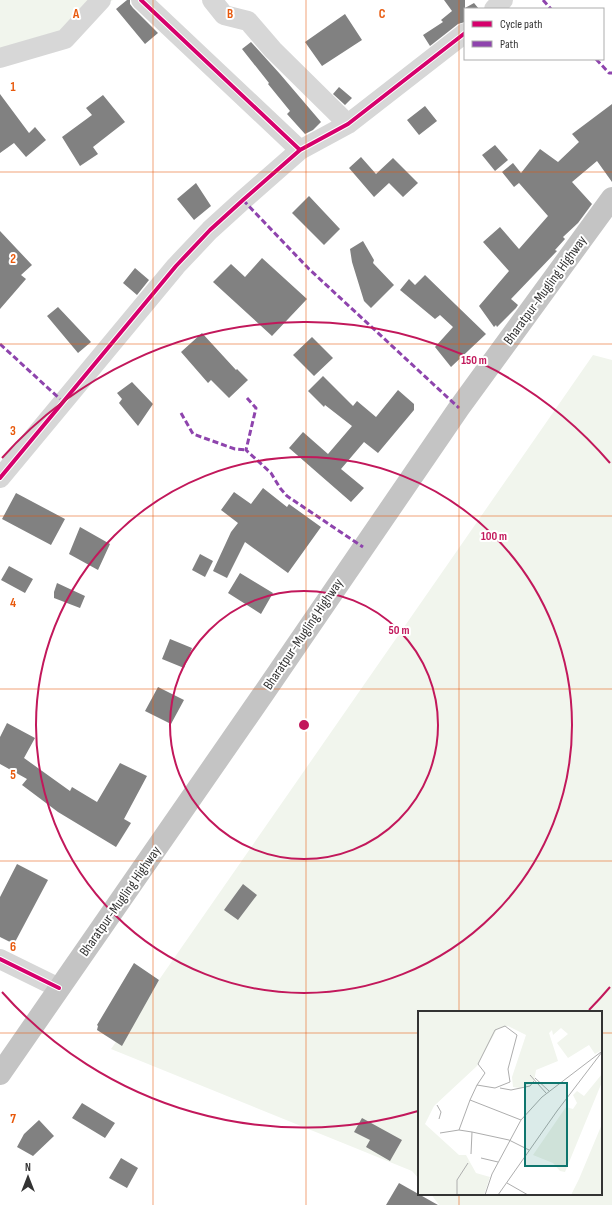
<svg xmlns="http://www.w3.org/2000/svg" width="612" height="1205" font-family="'Sofia Sans Condensed',sans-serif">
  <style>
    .green { fill: #f1f5ed }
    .building { fill: #818181 }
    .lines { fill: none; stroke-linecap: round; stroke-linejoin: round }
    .minor { stroke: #d7d7d7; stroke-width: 20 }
    .highway { stroke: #c4c4c4; stroke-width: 22 }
    .quiet { stroke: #8e44ad; stroke-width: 3; stroke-dasharray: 6 3; stroke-linecap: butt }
    .cycleway-casing { stroke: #fff; stroke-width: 6 }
    .cycleway { stroke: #d6006c; stroke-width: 4 }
    .grid { fill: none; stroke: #e8590c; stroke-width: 1; stroke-opacity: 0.55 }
    .ring { fill: none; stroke: #c2185b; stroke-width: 2 }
    .labels { text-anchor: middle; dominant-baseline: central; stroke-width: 4; stroke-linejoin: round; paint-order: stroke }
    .street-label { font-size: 14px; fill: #333; stroke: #fff }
    .inset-road { fill: none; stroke: #adadad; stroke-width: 1 }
    .view { fill: #0f766e; fill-opacity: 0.15; stroke: #0f766e; stroke-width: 2 }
    .inset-edge { fill: none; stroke: #333; stroke-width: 2 }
    .grid-label { font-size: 13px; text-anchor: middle; font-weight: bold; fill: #e8590c; stroke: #fff; stroke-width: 4; stroke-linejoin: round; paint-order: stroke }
    .centre { fill: #c2185b; stroke: #fff; stroke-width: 2 }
    .ring-label { font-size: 12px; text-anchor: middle; font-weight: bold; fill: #c2185b; stroke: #fff; stroke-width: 4; stroke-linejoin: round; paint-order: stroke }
  </style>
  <rect width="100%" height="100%" fill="#fff"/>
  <path class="green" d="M 0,0 L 113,0 L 60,32 L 0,50 Z
    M 593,355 L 612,360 L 612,1205 L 439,1205 L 431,1194 L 601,1194 L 601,1012 L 419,1012 L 419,1179 L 412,1171 L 111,1049 Z"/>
  <path class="building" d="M 127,0 L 130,0 L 130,4 L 133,8 L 158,33 L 145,44 L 116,9 Z
    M 444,0 L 465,0 L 465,8 L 474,3 L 479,9 L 465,9 L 465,22 L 458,24 L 430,46 L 423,35 L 443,22 L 441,20 L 452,11 Z
    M 345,14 L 362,40 L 322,66 L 305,42 Z
    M 251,42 L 280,74 L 321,122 L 313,130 L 305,134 L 287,114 L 290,111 L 268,84 L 269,83 L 242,49 Z
    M 339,87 L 352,98 L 345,105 L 333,94 Z
    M 0,94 L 29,133 L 35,127 L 46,140 L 26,157 L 14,143 L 0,153 Z
    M 103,95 L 125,122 L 93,147 L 98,154 L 80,166 L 62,137 L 92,115 L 86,108 Z
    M 612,104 L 612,182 L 597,161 L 572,182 L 592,204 L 578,223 L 563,237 L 565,239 L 555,250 L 557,251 L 511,299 L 518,305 L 516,308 L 497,327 L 496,325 L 494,327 L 479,306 L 509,271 L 483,242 L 500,227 L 519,249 L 548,216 L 519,183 L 514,187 L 502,172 L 513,163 L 521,173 L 540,149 L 558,162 L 579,142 L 572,134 Z
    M 425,106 L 437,121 L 419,135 L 407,120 Z
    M 495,145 L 508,160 L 495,171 L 482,155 Z
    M 361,157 L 376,174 L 393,158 L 418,183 L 403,197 L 389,183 L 374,197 L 349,168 Z
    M 196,183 L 211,206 L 194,220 L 177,199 Z
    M 309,196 L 340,229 L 324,245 L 292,213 Z
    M 0,231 L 32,265 L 21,275 L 26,279 L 0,309 Z
    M 363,241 L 374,260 L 373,263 L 394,285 L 371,308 L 364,301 L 352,262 L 350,249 Z
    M 262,258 L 307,299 L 272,336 L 213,282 L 231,264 L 245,277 Z
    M 135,268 L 149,280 L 137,295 L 123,283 Z
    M 425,275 L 486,334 L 451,367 L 435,347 L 453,327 L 440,315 L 435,319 L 400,290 L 409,279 L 415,285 Z
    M 58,307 L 91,342 L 78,353 L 47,316 Z
    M 202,333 L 236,370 L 237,369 L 248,380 L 229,398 L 211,380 L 208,383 L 181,352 Z
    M 312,337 L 333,358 L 314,376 L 293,355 Z
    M 323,376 L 353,406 L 357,401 L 376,417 L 398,390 L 414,404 L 414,410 L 378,453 L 364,442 L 341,469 L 364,488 L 351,502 L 289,448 L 303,432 L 328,454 L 352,426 L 325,405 L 324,407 L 308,391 Z
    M 132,382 L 153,404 L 138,426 L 119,403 L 122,399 L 117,393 Z
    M 263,488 L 287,507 L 289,504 L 321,527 L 288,573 L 245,542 L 227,578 L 213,571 L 231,532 L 238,523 L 221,510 L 234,492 L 251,504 Z
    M 16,493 L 65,519 L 51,545 L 2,519 Z
    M 80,527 L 110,544 L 98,570 L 69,554 Z
    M 200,554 L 213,561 L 205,577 L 192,570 Z
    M 9,566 L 33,579 L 25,593 L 1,580 Z
    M 240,573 L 273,593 L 261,614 L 228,593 Z
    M 57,583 L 85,596 L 80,608 L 54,598 L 54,592 Z
    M 170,639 L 192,648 L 184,668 L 162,659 Z
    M 158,687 L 184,700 L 171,724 L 145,711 Z
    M 7,723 L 35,738 L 24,758 L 70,791 L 72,787 L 97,802 L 120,763 L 147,776 L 124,819 L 131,823 L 116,847 L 58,812 L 22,785 L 27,779 L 0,764 L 0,737 Z
    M 17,864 L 48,880 L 14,944 L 0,937 L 0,897 Z
    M 243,884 L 257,895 L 238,920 L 224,910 Z
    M 134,963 L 159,980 L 122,1046 L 97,1030 L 98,1026 L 97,1025 Z
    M 82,1103 L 115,1123 L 105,1138 L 72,1118 Z
    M 362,1118 L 402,1140 L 390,1161 L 366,1147 L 370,1140 L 354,1132 Z
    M 39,1120 L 54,1136 L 33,1156 L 17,1147 L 24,1134 Z
    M 121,1158 L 138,1168 L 127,1188 L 109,1178 Z
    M 399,1183 L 438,1205 L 386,1205 Z"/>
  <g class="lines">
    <path class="minor" d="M 141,0 L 300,150
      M 212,0 L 224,15 L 248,21 L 273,50 L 348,124
      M 494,9 L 503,0
      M 0,58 L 65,39 L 101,0
      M 0,478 L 176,266 L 210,230 L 243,200 L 300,150 L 348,124 L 465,33
      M 0,959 L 59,988"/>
    <path class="highway" d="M 0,1074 L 266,690 L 459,408 L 612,198"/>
    <path class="quiet" d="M 543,0 L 551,9
      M 596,59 L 609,73 L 612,73
      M 243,200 L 309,269 L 459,408
      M 0,344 L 60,399
      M 247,398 L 256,408 L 246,450 L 271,473 L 280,488 L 287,496 L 363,547
      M 181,413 L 193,434 L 235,449 L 246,450"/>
    <defs>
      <path id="cycleway" d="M 141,0 L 300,150
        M 0,478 L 176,266 L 210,230 L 243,200 L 300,150 L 348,124 L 465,33
        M 0,959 L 59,988"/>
    </defs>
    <use href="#cycleway" class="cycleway-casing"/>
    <use href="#cycleway" class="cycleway"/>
  </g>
  <path class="grid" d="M 153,0 L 153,1205M 306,0 L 306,1205M 459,0 L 459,1012M 0,172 L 612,172M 0,344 L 612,344M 0,516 L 612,516M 0,689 L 612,689M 0,861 L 612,861M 0,1033 L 419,1033M 601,1033 L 612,1033M 459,1194 L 459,1205"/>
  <g class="ring">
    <circle cx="304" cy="725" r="134"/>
    <circle cx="304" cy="725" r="268"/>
    <path d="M610 987A403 403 0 0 1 589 1010M418 1111A403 403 0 0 1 2 992M2 458A403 403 0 0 1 610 463"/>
  </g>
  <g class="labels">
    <g class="street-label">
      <text transform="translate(545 290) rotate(-54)">Bharatpur-Mugling Highway</text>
      <text transform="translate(303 634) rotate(-56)">Bharatpur-Mugling Highway</text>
      <text transform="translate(120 901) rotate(-55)">Bharatpur-Mugling Highway</text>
    </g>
  </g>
  <g transform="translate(418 1011)">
    <rect width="184" height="184" fill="#fff"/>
    <path d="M 0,0 L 184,0 L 184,39 L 177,43 L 171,34 L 150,47 L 139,32 L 150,23 L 143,17 L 135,24 L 134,19 L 131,22 L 140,50 L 118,59 L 116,71 L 102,77 L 95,76 L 94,66 L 108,24 L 90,15 L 79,18 L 59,55 L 16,95 L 7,113 L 41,144 L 48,144 L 58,162 L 72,166 L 66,184 L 0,184 ZM 184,63 L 184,71 L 147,161 L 142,160 L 135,152 L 115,144 L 148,96 L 155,98 L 159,92 L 155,84 L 159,80 L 166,85 ZM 184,113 L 184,184 L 153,184 L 161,168 Z" fill="#f1f5ed"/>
    <path class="inset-road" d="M 112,64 L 128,82M 117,67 L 131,80M 82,77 L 93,79 L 112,75 L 116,70M 52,89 L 59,74 L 67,62 L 60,53 L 77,19 L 87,15 L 99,24 L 90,58 L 92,71 L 77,77 L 59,74M 19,94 L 23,101 L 21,108M 41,119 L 54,121M 22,122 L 41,119 L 52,89 L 103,109M 53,143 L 54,121 L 91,129 L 111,139M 63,147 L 80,151M 89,172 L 110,184M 39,184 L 39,169 L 50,152M 67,184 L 74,163 L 103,109 L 124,86 L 183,41M 80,184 L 139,100 L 184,41"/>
    <path class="view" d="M 107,72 L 149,72 L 149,155 L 107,155 Z"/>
    <rect width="184" height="184" class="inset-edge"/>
  </g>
  <g class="grid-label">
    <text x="76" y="18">A</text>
    <text x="230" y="18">B</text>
    <text x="382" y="18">C</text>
    <text x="13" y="91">1</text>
    <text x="13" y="263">2</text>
    <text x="13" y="435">3</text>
    <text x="13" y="607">4</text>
    <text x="13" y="779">5</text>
    <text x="13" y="951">6</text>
    <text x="13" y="1123">7</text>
  </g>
  <circle cx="304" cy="725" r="6" class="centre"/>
  <g class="ring-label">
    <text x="474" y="364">150 m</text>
    <text x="494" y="540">100 m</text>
    <text x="399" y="634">50 m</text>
  </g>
  <rect x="464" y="8" width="140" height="52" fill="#ffffff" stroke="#adadad"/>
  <rect x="472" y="21" width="20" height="6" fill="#d6006c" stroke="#adadad"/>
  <text x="500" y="28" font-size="12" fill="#333333">Cycle path</text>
  <rect x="472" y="41" width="20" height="6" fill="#8e44ad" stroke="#adadad"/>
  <text x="500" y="48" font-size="12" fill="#333333">Path</text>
  <g transform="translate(28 1177)" stroke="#ffffff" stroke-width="3" paint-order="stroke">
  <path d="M0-3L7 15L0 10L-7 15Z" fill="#333333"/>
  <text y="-6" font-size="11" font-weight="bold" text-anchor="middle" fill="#333333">N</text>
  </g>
</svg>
